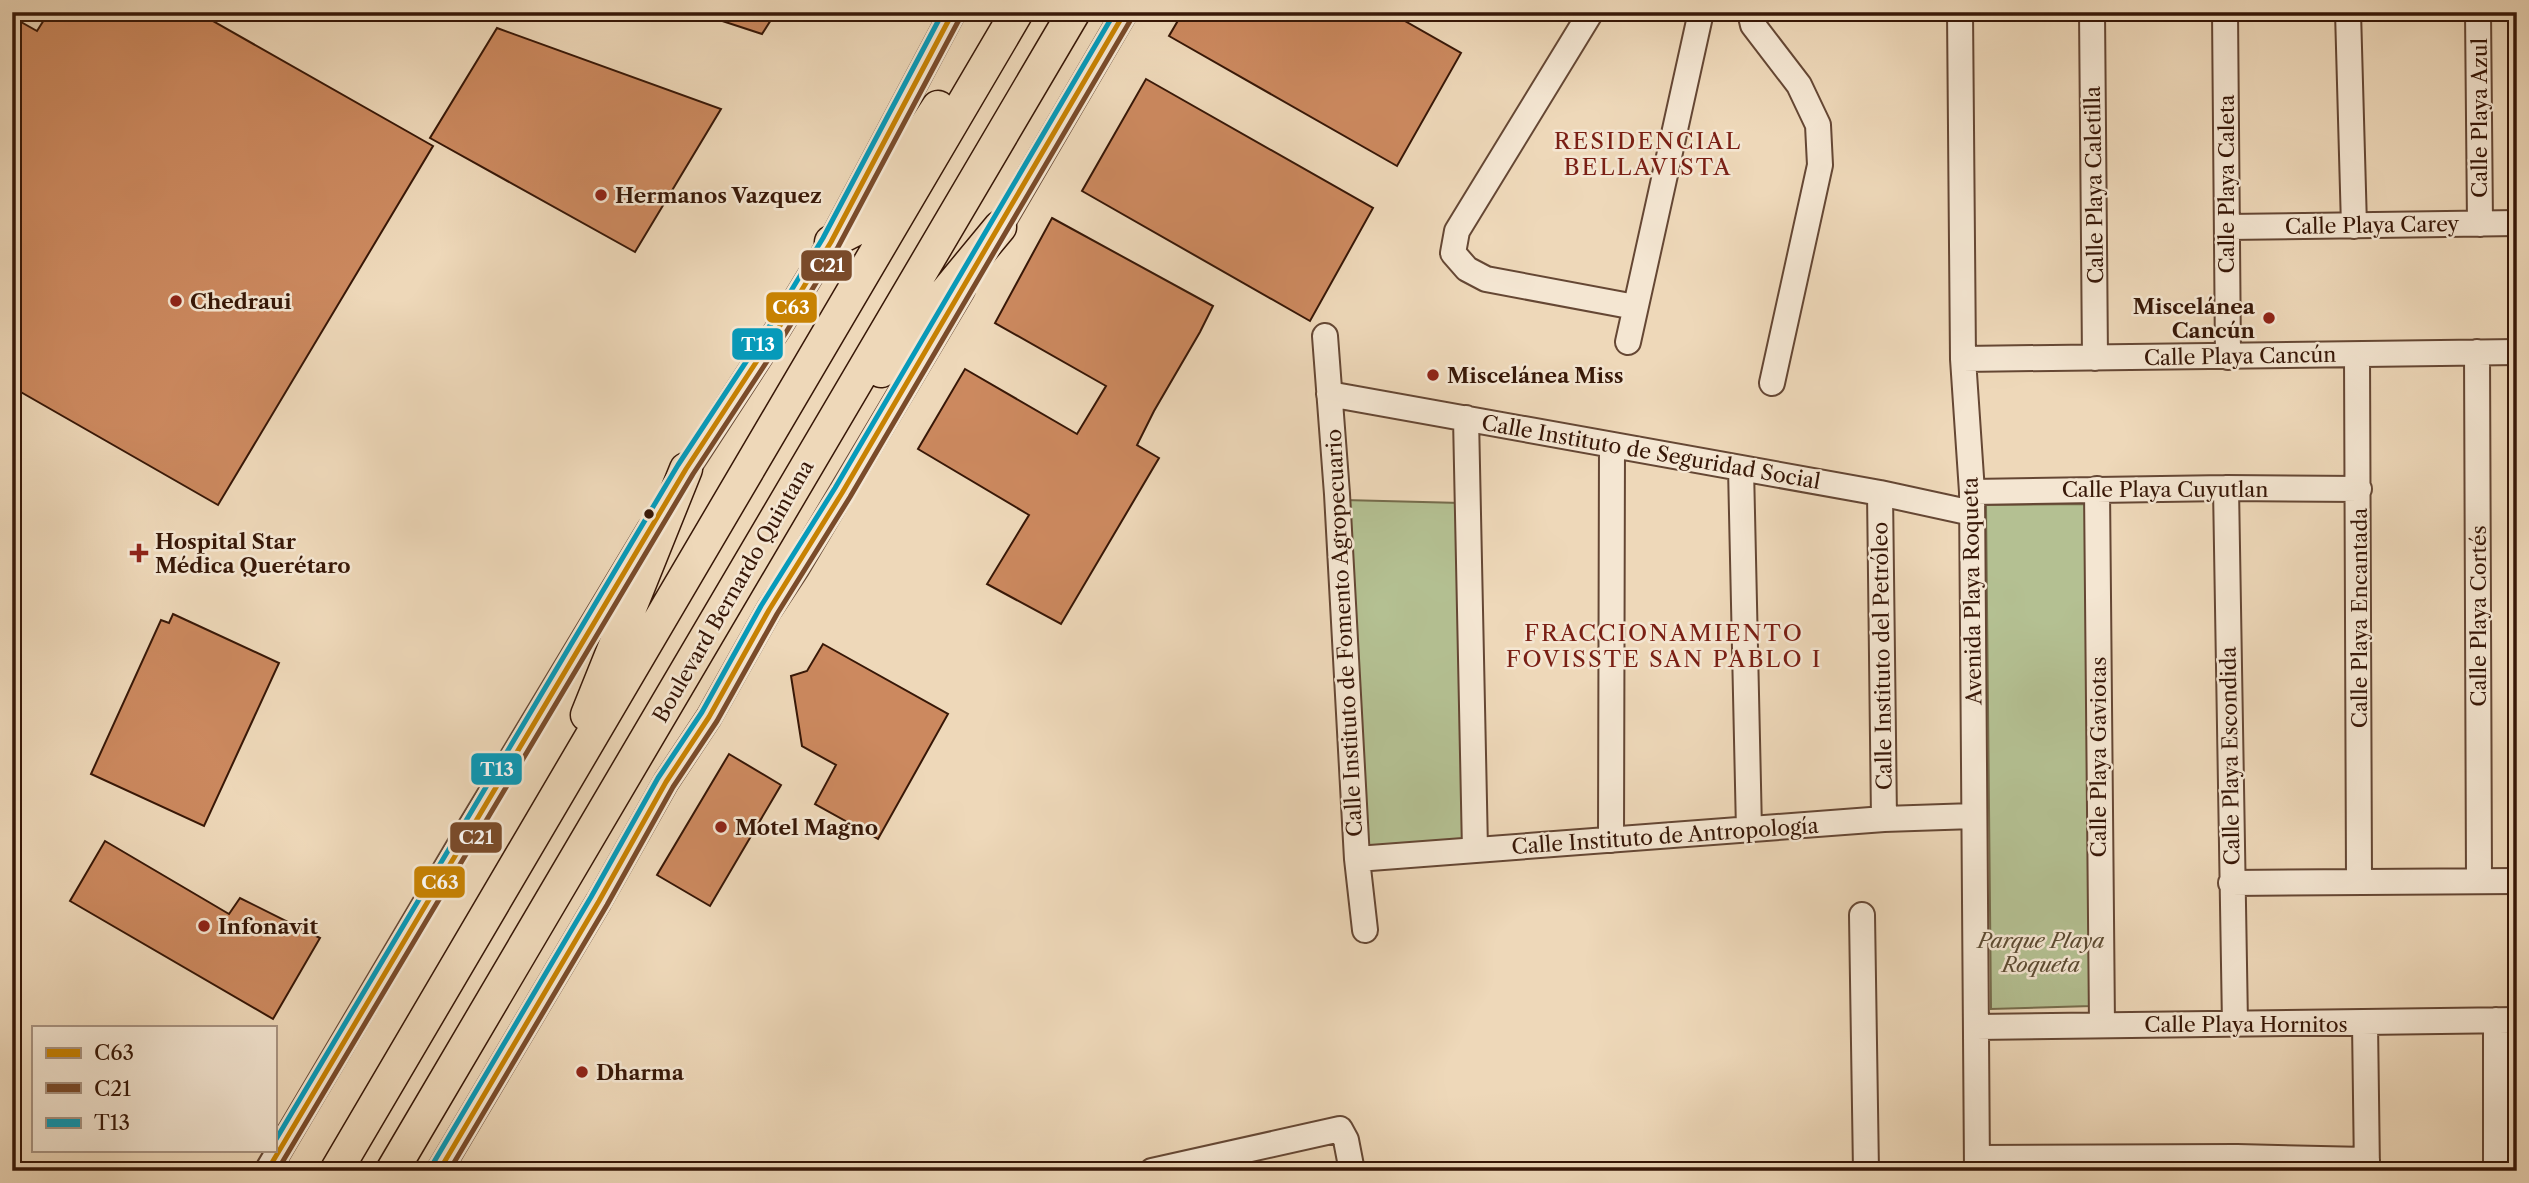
<svg xmlns="http://www.w3.org/2000/svg" width="2529" height="1183" font-family="'Libre Caslon Text',serif">
  <style>
    .green { fill: #b4c092; stroke: #766c4c; stroke-width: 2 }
    .building { fill: #cc895f; stroke: #371707; stroke-width: 2 }
    .lines { fill: none; stroke-linecap: round; stroke-linejoin: round }
    .minor-casing { stroke: #654734; stroke-width: 28 }
    .major-casing { stroke: #371707; stroke-width: 35 }
    .minor { stroke: #f4e6d2; stroke-width: 24 }
    .major { stroke: #eed8b9; stroke-width: 32 }
    .bus-1-casing { stroke: #f4e6d2; stroke-width: 10 }
    .bus-2-casing { stroke: #f4e6d2; stroke-width: 10 }
    .bus-3-casing { stroke: #f4e6d2; stroke-width: 10 }
    .bus-1 { stroke: #c78202; stroke-width: 5 }
    .bus-2 { stroke: #7a4b2a; stroke-width: 5 }
    .bus-3 { stroke: #069aba; stroke-width: 5 }
    .poi-dot { fill: #8f2418; stroke: #f4e6d2; stroke-width: 2.5 }
    .bus-dot { fill: #371707; stroke: #f4e6d2; stroke-width: 2.5 }
    .labels { text-anchor: middle; dominant-baseline: central; stroke-width: 5; stroke-linejoin: round; paint-order: stroke }
    .street-label { font-size: 21px; fill: #371707; stroke: #f4e6d2 }
    .poi-label { font-size: 21px; font-weight: bold; fill: #371707; stroke: #f4e6d2; text-anchor: start }
    .park-label { font-size: 21px; font-style: italic; fill: #5c4a31; stroke: #f4e6d2 }
    .neighbourhood-label { font-size: 23px; letter-spacing: 2px; fill: #7a1f14; stroke: #f4e6d2 }
    .line-badge { stroke: #f4e6d2; stroke-width: 2.5 }
    .badge-label { font-size: 19px; text-anchor: middle; font-weight: bold; fill: #fff }
  </style>
  <rect width="100%" height="100%" fill="#eed8b9"/>
  <filter id="stains"><feTurbulence type="fractalNoise" baseFrequency=".00286" numOctaves="4"/><feColorMatrix values="0 0 0 0 .2 0 0 0 0 .09 0 0 0 0 .02 0 0 0 .5 -.17"/></filter>
  <radialGradient id="worn" r=".72"><stop offset=".6" stop-color="#630" stop-opacity="0"/><stop offset="1" stop-color="#630" stop-opacity=".3"/></radialGradient>
  <path class="green" d="M 1344,500 L 1461,503 L 1472,840 L 1361,850 Z
    M 2085,504 L 2091,1006 L 1991,1009 L 1986,505 Z"/>
  <path class="building" d="M 49,12 L 197,12 L 433,146 L 218,505 L 12,387 L 12,17 L 37,31 Z
    M 707,12 L 776,12 L 762,34 L 707,16 Z
    M 1183,12 L 1389,12 L 1461,53 L 1397,166 L 1169,36 Z
    M 497,28 L 721,109 L 635,252 L 430,138 Z
    M 1146,79 L 1373,208 L 1310,321 L 1082,191 Z
    M 1052,218 L 1213,306 L 1200,332 L 1154,411 L 1137,445 L 1159,458 L 1061,624 L 987,584 L 1029,515 L 918,449 L 965,369 L 1077,434 L 1106,386 L 995,323 Z
    M 173,614 L 279,663 L 204,826 L 91,774 L 161,620 L 169,623 Z
    M 823,644 L 948,714 L 878,839 L 815,804 L 836,765 L 802,746 L 791,676 L 807,671 Z
    M 729,754 L 781,785 L 710,906 L 657,875 Z
    M 105,841 L 229,914 L 240,898 L 320,938 L 273,1019 L 70,901 Z"/>
  <g class="lines">
    <defs>
      <path id="minor" d="M 1591,12 L 1457,231 L 1453,253 L 1467,269 L 1486,279 L 1635,307
        M 1750,12 L 1753,25 L 1799,85 L 1818,125 L 1820,165 L 1772,383
        M 1960,12 L 1963,359 L 1972,492 L 1977,1171
        M 2092,12 L 2095,358
        M 2225,12 L 2228,357
        M 2348,12 L 2354,226
        M 2478,12 L 2480,224
        M 2227,227 L 2517,223
        M 992,240 L 1125,12
        M 1325,336 L 1337,494 L 1357,859 L 1365,930
        M 1628,342 L 1701,12
        M 2477,352 L 2479,880
        M 2357,355 L 2359,881
        M 1963,359 L 2517,352
        M 1329,394 L 1880,493 L 1972,513
        M 1466,418 L 1475,850
        M 1741,468 L 1749,830
        M 678,483 L 778,329 L 831,242 L 953,12
        M 2226,488 L 2235,1024
        M 2097,489 L 2102,1025
        M 1972,492 L 2226,488 L 2359,489
        M 1880,493 L 1884,819
        M 1611,840 L 1612,445
        M 1357,859 L 1884,819 L 1974,816
        M 2231,883 L 2517,881
        M 1862,915 L 1866,1171
        M 2365,1023 L 2367,1171
        M 1976,1027 L 2517,1020
        M 1977,1158 L 2237,1157 L 2367,1160
        M 267,1171 L 471,826 L 650,529
        M 439,1171 L 599,901 L 666,782 L 709,717 L 769,610 L 796,569 L 962,290
        M 1152,1171 L 1340,1129 L 1346,1140 L 1352,1171
        M 2496,1171 L 2496,1020"/>
      <path id="major" d="M 831,242 L 860,227 L 938,107
        M 881,371 L 1000,227
        M 587,715 L 686,469
        M 336,1171 L 1017,12
        M 392,1171 L 1074,12"/>
    </defs>
    <use href="#minor" class="minor-casing"/>
    <use href="#major" class="major-casing"/>
    <use href="#minor" class="minor"/>
    <use href="#major" class="major"/>
    <defs>
      <path id="bus-1" d="M 267,1171 L 686,469 L 778,329 L 831,242 L 953,12
        M 439,1171 L 599,901 L 666,782 L 709,717 L 769,610 L 842,493 L 1125,12"/>
      <path id="bus-2" d="M 277,1171 L 693,474 L 785,334 L 838,247 L 961,16
        M 449,1171 L 607,905 L 673,787 L 717,721 L 777,614 L 850,497 L 1133,16"/>
      <path id="bus-3" d="M 275,1141 L 678,465 L 771,324 L 823,238 L 943,12
        M 431,1167 L 591,897 L 658,778 L 702,712 L 761,606 L 835,488 L 1115,12"/>
    </defs>
    <use href="#bus-1" class="bus-1-casing"/>
    <use href="#bus-2" class="bus-2-casing"/>
    <use href="#bus-3" class="bus-3-casing"/>
    <use href="#bus-1" class="bus-1"/>
    <use href="#bus-2" class="bus-2"/>
    <use href="#bus-3" class="bus-3"/>
  </g>
  <g class="poi-dot">
    <circle cx="601" cy="195" r="7"/>
    <circle cx="176" cy="301" r="7"/>
    <circle cx="2269" cy="318" r="7"/>
    <circle cx="1433" cy="375" r="7"/>
    <path d="M135.5 542.5h7v7h7v7h-7v7h-7v-7h-7v-7h7z"/>
    <circle cx="721" cy="827" r="7"/>
    <circle cx="204" cy="926" r="7"/>
    <circle cx="582" cy="1072" r="7"/>
  </g>
  <circle class="bus-dot" cx="649" cy="514" r="6"/>
  <g class="labels">
    <g class="street-label">
      <text transform="translate(2479 118) rotate(-90)">Calle Playa Azul</text>
      <text transform="translate(2226 184) rotate(-90)">Calle Playa Caleta</text>
      <text transform="translate(2094 185) rotate(-91)">Calle Playa Caletilla</text>
      <text transform="translate(2372 225) rotate(-1)">Calle Playa Carey</text>
      <text transform="translate(2240 356) rotate(-1)">Calle Playa Cancún</text>
      <text transform="translate(1651 452) rotate(10)">Calle Instituto de Seguridad Social</text>
      <text x="2165" y="489">Calle Playa Cuyutlan</text>
      <text transform="translate(733 591) rotate(-60)">Boulevard Bernardo Quintana</text>
      <text transform="translate(1972 591) rotate(-91)">Avenida Playa Roqueta</text>
      <text transform="translate(2478 616) rotate(-90)">Calle Playa Cortés</text>
      <text transform="translate(2359 618) rotate(-90)">Calle Playa Encantada</text>
      <text transform="translate(1344 633) rotate(-93)">Calle Instituto de Fomento Agropecuario</text>
      <text transform="translate(1882 656) rotate(-91)">Calle Instituto del Petróleo</text>
      <text transform="translate(2230 756) rotate(-91)">Calle Playa Escondida</text>
      <text transform="translate(2098 757) rotate(-90)">Calle Playa Gaviotas</text>
      <text transform="translate(1665 836) rotate(-4)">Calle Instituto de Antropología</text>
      <text x="2246" y="1024">Calle Playa Hornitos</text>
    </g>
    <g class="poi-label">
      <text x="615" y="195">Hermanos Vazquez</text>
      <text x="190" y="301">Chedraui</text>
      <text x="2255" y="306" text-anchor="end">Miscelánea<tspan x="2255" dy="24">Cancún</tspan></text>
      <text x="1447" y="375">Miscelánea Miss</text>
      <text x="155" y="541">Hospital Star<tspan x="155" dy="24">Médica Querétaro</tspan></text>
      <text x="735" y="827">Motel Magno</text>
      <text x="218" y="926">Infonavit</text>
      <text x="596" y="1072">Dharma</text>
    </g>
    <g class="park-label">
      <text x="2041" y="940">Parque Playa<tspan x="2041" dy="24">Roqueta</tspan></text>
    </g>
    <g class="neighbourhood-label">
      <text x="1648" y="141">RESIDENCIAL<tspan x="1648" dy="26">BELLAVISTA</tspan></text>
      <text x="1664" y="633">FRACCIONAMIENTO<tspan x="1664" dy="26">FOVISSTE SAN PABLO I</tspan></text>
    </g>
  </g>
  <g class="line-badge">
    <rect x="800" y="249" width="53" height="33" rx="7" fill="#7a4b2a"/>
    <rect x="765" y="291" width="53" height="33" rx="7" fill="#c78202"/>
    <rect x="731" y="327" width="53" height="34" rx="7" fill="#069aba"/>
    <rect x="470" y="752" width="53" height="34" rx="7" fill="#069aba"/>
    <rect x="449" y="821" width="54" height="33" rx="7" fill="#7a4b2a"/>
    <rect x="413" y="865" width="53" height="34" rx="7" fill="#c78202"/>
  </g>
  <g class="badge-label">
    <text x="827" y="272">C21</text>
    <text x="791" y="314">C63</text>
    <text x="758" y="351">T13</text>
    <text x="497" y="776">T13</text>
    <text x="476" y="844">C21</text>
    <text x="440" y="889">C63</text>
  </g>
  <rect width="2529" height="1183" fill="none" stroke="#eed8b9" stroke-width="42"/>
  <rect x="14" y="14" width="2501" height="1155" fill="none" stroke="#371707" stroke-width="3.5"/>
  <rect x="21" y="21" width="2487" height="1141" fill="none" stroke="#371707" stroke-width="2"/>
  <rect x="32" y="1026" width="245" height="126" fill="#f4e6d2" stroke="#a89381" stroke-width="2"/>
  <rect x="46" y="1048" width="35" height="10" fill="#c78202" stroke="#a89381" stroke-width="2"/>
  <text x="94" y="1060" font-size="21" fill="#371707">C63</text>
  <rect x="46" y="1083" width="35" height="10" fill="#7a4b2a" stroke="#a89381" stroke-width="2"/>
  <text x="94" y="1096" font-size="21" fill="#371707">C21</text>
  <rect x="46" y="1118" width="35" height="10" fill="#069aba" stroke="#a89381" stroke-width="2"/>
  <text x="94" y="1130" font-size="21" fill="#371707">T13</text>
  <rect width="100%" height="100%" filter="url(#stains)"/>
  <rect width="100%" height="100%" fill="url(#worn)"/>
</svg>
